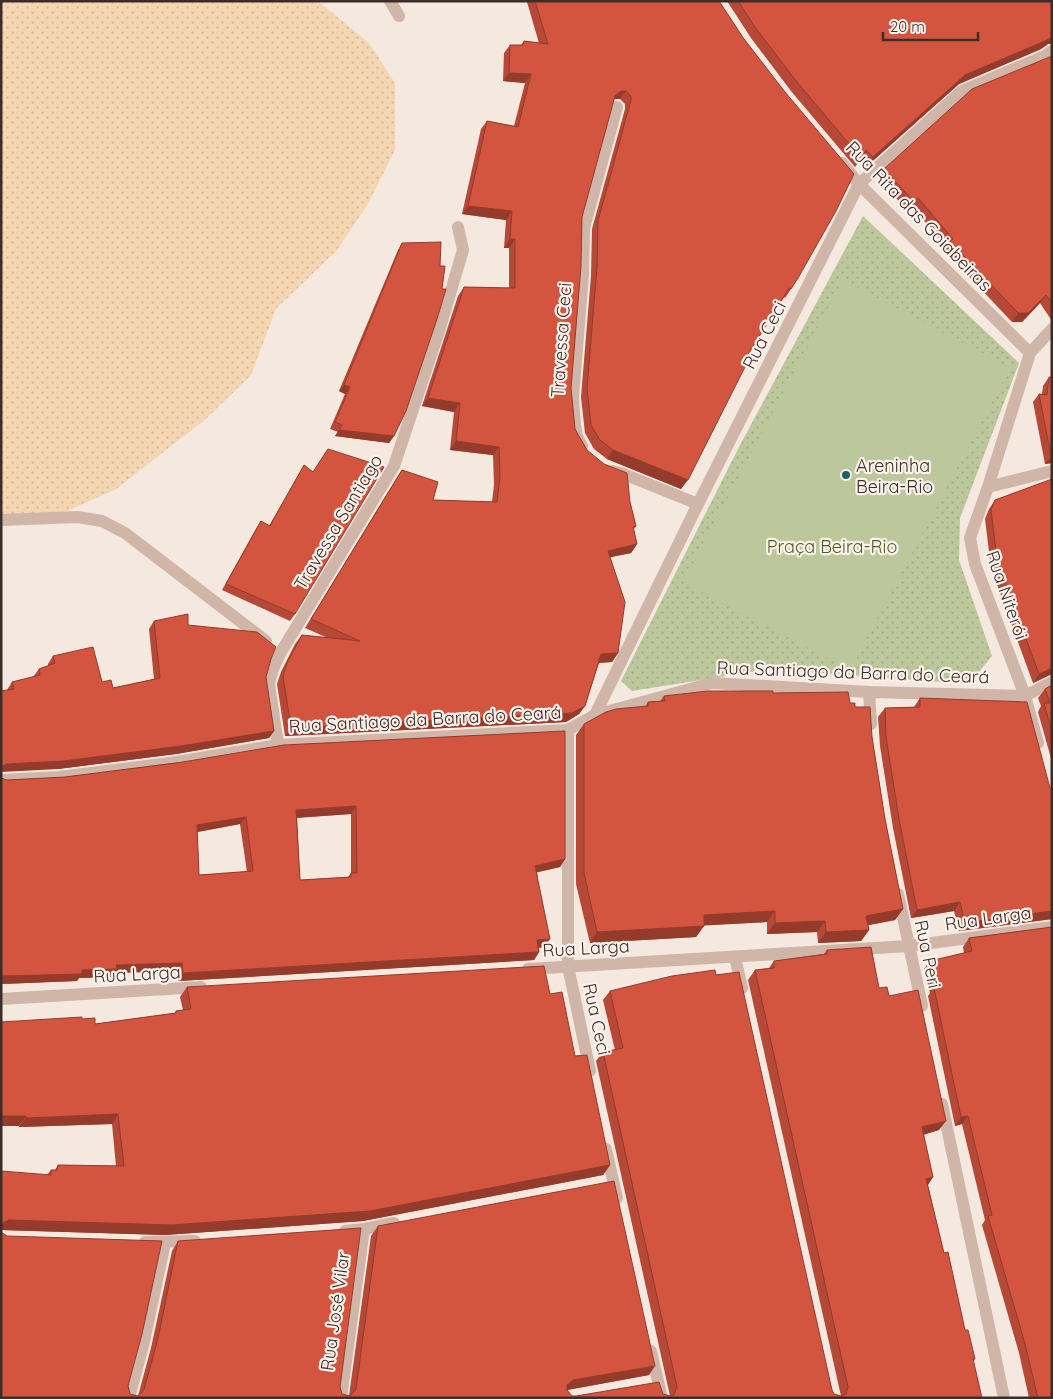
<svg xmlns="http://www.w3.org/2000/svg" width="1053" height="1399" font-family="Quicksand,sans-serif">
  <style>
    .grass { fill: url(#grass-dots) }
    .sand { fill: url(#sand-dots) }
    .pitch { fill: #bdc79c }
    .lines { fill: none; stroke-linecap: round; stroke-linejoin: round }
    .street { stroke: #d0b6a9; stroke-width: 12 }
    .wall { fill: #b54836; fill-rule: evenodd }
    .shaded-wall { fill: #943b2c }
    .building { fill: #d3543f; stroke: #943b2c; fill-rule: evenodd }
    .poi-dot { fill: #196360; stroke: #fcf3ec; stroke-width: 2 }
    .labels { text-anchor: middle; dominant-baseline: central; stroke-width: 4.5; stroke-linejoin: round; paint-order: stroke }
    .street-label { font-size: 18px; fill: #3c2d29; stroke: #fcf3ec }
    .poi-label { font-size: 18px; fill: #3c2d29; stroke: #fcf3ec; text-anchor: start }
    .park-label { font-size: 18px; fill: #505d2a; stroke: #fcf3ec }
  </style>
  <defs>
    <pattern id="grass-dots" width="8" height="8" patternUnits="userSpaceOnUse" patternTransform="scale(1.25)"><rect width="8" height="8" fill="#bdc79c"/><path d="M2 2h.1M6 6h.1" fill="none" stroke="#a3ab86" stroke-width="1.8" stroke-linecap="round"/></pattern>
    <pattern id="sand-dots" width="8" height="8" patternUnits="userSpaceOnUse" patternTransform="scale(1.25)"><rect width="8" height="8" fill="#f4d7b2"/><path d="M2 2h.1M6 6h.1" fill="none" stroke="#d2b999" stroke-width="1.8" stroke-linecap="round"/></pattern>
  </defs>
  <rect width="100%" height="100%" fill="#f5e8df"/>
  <path class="grass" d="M 863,216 L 1019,363 L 960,518 L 959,560 L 992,656 L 969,684 L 771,669 L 632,691 L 621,681 L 739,447 Z"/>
  <path class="sand" d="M 1,1 L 318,1 L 369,43 L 395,83 L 395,150 L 369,202 L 337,250 L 276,309 L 251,375 L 207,418 L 116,489 L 63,513 L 1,524 Z"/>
  <path class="pitch" d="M 843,280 L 1010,368 L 850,670 L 683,582 Z"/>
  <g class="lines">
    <path class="street" d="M 390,1 L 399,16
      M 842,163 L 859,184 L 1030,353
      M 582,446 L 577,436 L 575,426 L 573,397 L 583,275 L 584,228 L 617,107
      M 612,471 L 621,473 L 698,504
      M 988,487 L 1052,471
      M 1,520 L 78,517 L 102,521 L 125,533 L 266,641
      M 869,692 L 871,724
      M 595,715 L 698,504 L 859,184 L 962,91 L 1045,56 L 1052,51
      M 568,730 L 568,966 L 590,1071
      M 1038,743 L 1025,696 L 975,564 L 970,538 L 988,487 L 1030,353 L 1052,329
      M 278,745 L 269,684 L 273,669 L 281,652 L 394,466 L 440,328 L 463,250 L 458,227
      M 1,780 L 59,777 L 177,762 L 278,745 L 568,730 L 595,715 L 712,683 L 869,692 L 1025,696 L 1052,682
      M 898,894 L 922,1006
      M 735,957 L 742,988
      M 528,969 L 909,946 L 1052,927
      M 1,999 L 201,987
      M 942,1104 L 1004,1398
      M 606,1149 L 617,1198
      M 345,1231 L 364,1229 L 394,1223
      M 145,1242 L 195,1241
      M 651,1351 L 662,1398
      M 129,1398 L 143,1346 L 165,1243
      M 341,1398 L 364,1229"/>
  </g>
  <path class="wall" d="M 528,1 L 719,1 L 791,289 L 785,298 L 784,297 L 744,361 L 681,489 L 607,459 L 594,449 L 585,433 L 581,397 L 591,276 L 592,229 L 625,109 L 625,104 L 620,99 L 614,99 L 582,217 L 571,388 L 575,429 L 587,450 L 630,502 L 636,526 L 634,529 L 637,544 L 631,553 L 610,557 L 618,653 L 612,662 L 599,663 L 585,706 L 579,714 L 566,722 L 285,736 L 277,684 L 281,672 L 295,644 L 302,635 L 328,638 L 305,628 L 396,479 L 402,470 L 433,500 L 492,502 L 494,485 L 493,455 L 450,450 L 454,412 L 422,406 L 458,296 L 464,287 L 509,288 L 509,248 L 504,248 L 506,220 L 462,214 L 481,129 L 487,121 L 514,126 L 525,83 L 503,81 L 504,53 L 510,45 L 521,45 L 524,41 L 539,43 L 527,2 Z
    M 727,1 L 1052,1 L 1052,44 L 1048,44 L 1041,49 L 959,84 L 867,166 L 861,159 L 855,167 L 791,91 L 751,38 Z
    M 1052,56 L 1052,321 L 1040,303 L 1022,322 L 1012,322 L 944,250 L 947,247 L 912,207 L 908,211 L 878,178 L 884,169 Z
    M 402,243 L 394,436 L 389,443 L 335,436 L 338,432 L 330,429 L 345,394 L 339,391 L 398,250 Z
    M 1049,377 L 1052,463 L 1045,464 L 1033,402 L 1039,394 L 1042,394 L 1043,386 Z
    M 328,449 L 295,614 L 290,621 L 222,590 L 257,527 L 261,521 L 269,526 L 300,472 L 304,465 L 313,472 Z
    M 1052,476 L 1052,674 L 1033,683 L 991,568 L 985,519 L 989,509 L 995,500 L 1049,481 Z
    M 154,621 L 188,625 L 271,659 L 266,677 L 274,731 L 269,738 L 176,754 L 58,769 L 7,690 L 12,682 L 33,677 L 39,669 L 48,666 L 48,664 L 53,656 L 113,688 L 154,679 L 149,629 Z
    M 1052,685 L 1052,762 L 1038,712 L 1041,706 L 1038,698 L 1045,689 Z
    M 773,693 L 850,703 L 855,707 L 872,737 L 885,819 L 903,909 L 895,920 L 868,925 L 869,930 L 861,941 L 818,943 L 817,932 L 767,934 L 767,922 L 704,925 L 696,937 L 590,943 L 576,884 L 576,735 L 584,724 L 645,707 L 648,702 L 660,701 L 664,696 Z
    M 920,698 L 1050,788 L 1052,919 L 959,931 L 954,911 L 911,918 L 893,828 L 880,746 L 878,717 L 885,708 L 914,707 Z
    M 183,762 L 565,859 L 560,867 L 537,872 L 545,947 L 538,948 L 539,952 L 534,960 L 178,981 L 177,971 L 114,973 L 111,977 L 79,978 L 77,981 L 1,984 L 1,778 L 7,780 L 65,777 ZM 351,814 L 351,873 L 348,877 L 300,880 L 297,818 ZM 240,824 L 247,872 L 199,875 L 197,832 Z
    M 1052,927 L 1052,1398 L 1029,1398 L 1019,1353 L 982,1225 L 985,1220 L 962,1124 L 955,1126 L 928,996 L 930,993 L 924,969 L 930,961 L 964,953 L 963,947 L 969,938 Z
    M 827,950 L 889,996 L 939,1130 L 923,1135 L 933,1177 L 928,1185 L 944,1253 L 965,1330 L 975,1359 L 973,1361 L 982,1398 L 1,1398 L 128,1386 L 130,1394 L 138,1396 L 151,1348 L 172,1251 L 178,1241 L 340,1387 L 342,1394 L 349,1396 L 371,1236 L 378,1226 L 649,1375 L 567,1390 L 572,1396 L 576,1396 L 663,1394 L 670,1396 L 596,1061 L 603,1052 L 615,1050 L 603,1000 L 610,991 L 832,1390 L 834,1394 L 841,1396 L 748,980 L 755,970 L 769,968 L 774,961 L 824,954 Z
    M 187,987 L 550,994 L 575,1056 L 610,1165 L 603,1175 L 363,1221 L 165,1235 L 1,1230 L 51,1170 L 55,1170 L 58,1165 L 116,1166 L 112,1124 L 19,1127 L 19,1126 L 82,1019 L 95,1024 L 175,1013 L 176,1011 L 183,1010 L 180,997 Z"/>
  <path class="shaded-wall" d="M 1052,37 L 1052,44 L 1048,44 L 1041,49 L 959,84 L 867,166 L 873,157 L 965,75 Z
    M 509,73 L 531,74 L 525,83 L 503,81 Z
    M 621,91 L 626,91 L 620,99 L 614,99 L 615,96 Z
    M 918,198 L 912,207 L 908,211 L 914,202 Z
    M 468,206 L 512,211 L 506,220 L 462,214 Z
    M 510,239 L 515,239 L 509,248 L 504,248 Z
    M 1046,295 L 1040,303 L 1022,322 L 1012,322 L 1018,313 Z
    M 344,385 L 350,387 L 345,394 L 339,391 Z
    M 428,398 L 460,403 L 454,412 L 422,406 Z
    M 339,430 L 394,436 L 389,443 L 335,436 Z
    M 456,441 L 499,447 L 493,455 L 450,450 Z
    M 613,450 L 688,480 L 681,489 L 607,459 Z
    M 1052,456 L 1052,463 L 1045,464 Z
    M 637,544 L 631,553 L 602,559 L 608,551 Z
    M 618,653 L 612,662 L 595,663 L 601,654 Z
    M 1052,668 L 1052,674 L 1033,683 L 1039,674 Z
    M 585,706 L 579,714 L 566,722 L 285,736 L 291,728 Z
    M 274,731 L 269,738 L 176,754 L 58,769 L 1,772 L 1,767 L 6,764 Z
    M 356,806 L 351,814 L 291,818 L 296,810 Z
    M 246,817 L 240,824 L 192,833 L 197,825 Z
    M 565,859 L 560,867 L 530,874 L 535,866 Z
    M 960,902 L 954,911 L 911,918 L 917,910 Z
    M 903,909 L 895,920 L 859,927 L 866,916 Z
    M 775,911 L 767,922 L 696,926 L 704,915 Z
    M 1052,911 L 1052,919 L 959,931 L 965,923 Z
    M 825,921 L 817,932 L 767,934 L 775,923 Z
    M 704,926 L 696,937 L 590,943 L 597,932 Z
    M 869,930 L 861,941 L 818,943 L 826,932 Z
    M 550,939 L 545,947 L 531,948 L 537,940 Z
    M 539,952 L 534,960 L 178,981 L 183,973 Z
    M 182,963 L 177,971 L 114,973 L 111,977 L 79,978 L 77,981 L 1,984 L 1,976 L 116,965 Z
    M 118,1114 L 112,1124 L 19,1127 L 26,1118 Z
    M 1,1116 L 26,1116 L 19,1126 L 1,1126 Z
    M 968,1116 L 962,1124 L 955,1126 L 961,1117 Z
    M 946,1121 L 939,1130 L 915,1137 L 922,1127 Z
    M 610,1165 L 603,1175 L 363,1221 L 165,1235 L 1,1230 L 1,1224 L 4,1222 L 8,1220 Z
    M 933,1177 L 926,1187 L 926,1179 Z
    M 655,1366 L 649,1375 L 567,1390 L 567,1385 L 573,1380 Z"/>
  <path class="building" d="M 535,1 L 719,1 L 744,39 L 785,92 L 854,174 L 836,211 L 798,278 L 791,289 L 789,288 L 744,361 L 747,363 L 688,480 L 613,450 L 600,440 L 591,425 L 587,388 L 597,267 L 598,221 L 631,100 L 631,96 L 626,91 L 621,91 L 615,96 L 582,217 L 581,266 L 571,388 L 575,429 L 587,450 L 604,464 L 627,473 L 630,502 L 636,526 L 633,527 L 637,544 L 608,551 L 625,602 L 618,653 L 601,654 L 585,706 L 572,713 L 291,728 L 283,676 L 287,663 L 302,635 L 360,641 L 311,619 L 402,470 L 438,482 L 433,500 L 497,502 L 500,477 L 499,447 L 456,441 L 460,403 L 428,398 L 464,287 L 515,288 L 515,239 L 510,239 L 512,211 L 468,206 L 487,121 L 518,127 L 531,74 L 509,73 L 510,45 L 523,45 L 524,41 L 548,44 Z
    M 738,1 L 1052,1 L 1052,37 L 1047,40 L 965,75 L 873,157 L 866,150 L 861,158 L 797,82 L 757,30 Z
    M 1052,56 L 1052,303 L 1046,295 L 1028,313 L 1018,313 L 950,241 L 953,239 L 918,198 L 914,202 L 884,169 L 972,89 Z
    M 441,242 L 440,266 L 445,266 L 442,289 L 446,289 L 437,319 L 406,411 L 394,436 L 339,430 L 342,425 L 335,422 L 350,387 L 344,385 L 402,243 Z
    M 1049,377 L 1052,377 L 1051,456 L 1039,394 L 1047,395 Z
    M 328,449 L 384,467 L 295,614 L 226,584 L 261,521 L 270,526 L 304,465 L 313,472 Z
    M 1052,479 L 1052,668 L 1039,674 L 997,560 L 991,510 L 995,500 Z
    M 188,614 L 188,625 L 257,632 L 276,647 L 271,659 L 266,677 L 274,731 L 181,746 L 64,761 L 6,764 L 1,767 L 1,691 L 14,689 L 12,682 L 40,675 L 39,669 L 55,663 L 53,656 L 93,647 L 102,682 L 111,680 L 113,688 L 160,678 L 154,621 Z
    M 1052,685 L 1052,732 L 1044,703 L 1050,703 L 1045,689 Z
    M 708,691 L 773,691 L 773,693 L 848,692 L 850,703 L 855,703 L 855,707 L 870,707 L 872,737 L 885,819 L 903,909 L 866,916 L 869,930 L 826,932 L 825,921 L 775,923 L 775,911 L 704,915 L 704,926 L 597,932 L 584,873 L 584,724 L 606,712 L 616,709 L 648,706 L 648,702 L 665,701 L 664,696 Z
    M 920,698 L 1027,702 L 1050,788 L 1052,789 L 1052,911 L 965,923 L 960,902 L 917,910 L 899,819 L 886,737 L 885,708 L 920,707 Z
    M 565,731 L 565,859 L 535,866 L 550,939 L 537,940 L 539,952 L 183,973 L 182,963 L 116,965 L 117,969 L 82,970 L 82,974 L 1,976 L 1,778 L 7,780 L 65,777 L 183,762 L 284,745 ZM 356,806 L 357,873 L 351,873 L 351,877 L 300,880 L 296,810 ZM 246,817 L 253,871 L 199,875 L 197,825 Z
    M 1052,927 L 1052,1398 L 1038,1398 L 1025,1344 L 988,1216 L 992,1215 L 968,1116 L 961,1117 L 934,988 L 937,987 L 930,961 L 972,951 L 969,938 Z
    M 871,947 L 879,988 L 887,987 L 889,996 L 918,990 L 946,1121 L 922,1127 L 933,1177 L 926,1179 L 944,1253 L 948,1252 L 965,1330 L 968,1330 L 975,1359 L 973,1359 L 982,1398 L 1,1398 L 1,1232 L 7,1236 L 162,1241 L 142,1334 L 128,1386 L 130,1394 L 138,1396 L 144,1390 L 158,1338 L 178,1241 L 361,1228 L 340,1387 L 342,1394 L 350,1396 L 356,1389 L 378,1226 L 614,1181 L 655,1366 L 573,1380 L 567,1385 L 567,1390 L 572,1396 L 576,1396 L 659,1382 L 663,1394 L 670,1396 L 674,1395 L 677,1387 L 603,1052 L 623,1048 L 610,991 L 672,976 L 715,970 L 716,975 L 739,972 L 832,1390 L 834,1394 L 841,1396 L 846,1394 L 848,1387 L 755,970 L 774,968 L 774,961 L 827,954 L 827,950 Z
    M 544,966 L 550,994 L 562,992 L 575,1056 L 587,1055 L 610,1165 L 370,1211 L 172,1225 L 8,1220 L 4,1222 L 1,1224 L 1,1171 L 51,1175 L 51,1170 L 57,1170 L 58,1165 L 124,1166 L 118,1114 L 26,1118 L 26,1116 L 1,1116 L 1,1022 L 82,1017 L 82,1019 L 95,1018 L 95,1024 L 176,1013 L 176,1011 L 191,1009 L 187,987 Z"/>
  <circle class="poi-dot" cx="846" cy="475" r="5"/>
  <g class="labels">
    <g class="street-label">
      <text transform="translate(919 216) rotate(46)">Rua Rita das Goiabeiras</text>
      <text transform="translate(764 335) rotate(-63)">Rua Ceci</text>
      <text transform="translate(561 340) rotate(-86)">Travessa Ceci</text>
      <text transform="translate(338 522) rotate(-59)">Travessa Santiago</text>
      <text transform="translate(1007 595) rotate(71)">Rua Niterói</text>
      <text transform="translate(853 672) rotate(2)">Rua Santiago da Barra do Ceará</text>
      <text transform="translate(425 719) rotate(-3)">Rua Santiago da Barra do Ceará</text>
      <text transform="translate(988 918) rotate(-8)">Rua Larga</text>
      <text transform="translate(586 948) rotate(-3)">Rua Larga</text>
      <text transform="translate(928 954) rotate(78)">Rua Peri</text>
      <text transform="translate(137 974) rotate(-3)">Rua Larga</text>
      <text transform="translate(597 1019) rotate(78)">Rua Ceci</text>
      <text transform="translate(335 1311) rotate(-82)">Rua José Vilar</text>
    </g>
    <g class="poi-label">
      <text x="856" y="465">Areninha<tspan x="856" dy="21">Beira-Rio</tspan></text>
    </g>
    <g class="park-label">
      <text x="832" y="546">Praça Beira-Rio</text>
    </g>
  </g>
  <rect width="1053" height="1399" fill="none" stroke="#3c2d29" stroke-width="5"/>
  <path d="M883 32v8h95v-8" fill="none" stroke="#3c2d29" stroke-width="2.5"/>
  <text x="890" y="32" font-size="15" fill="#3c2d29" stroke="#fcf3ec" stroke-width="4" paint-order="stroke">20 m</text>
</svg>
